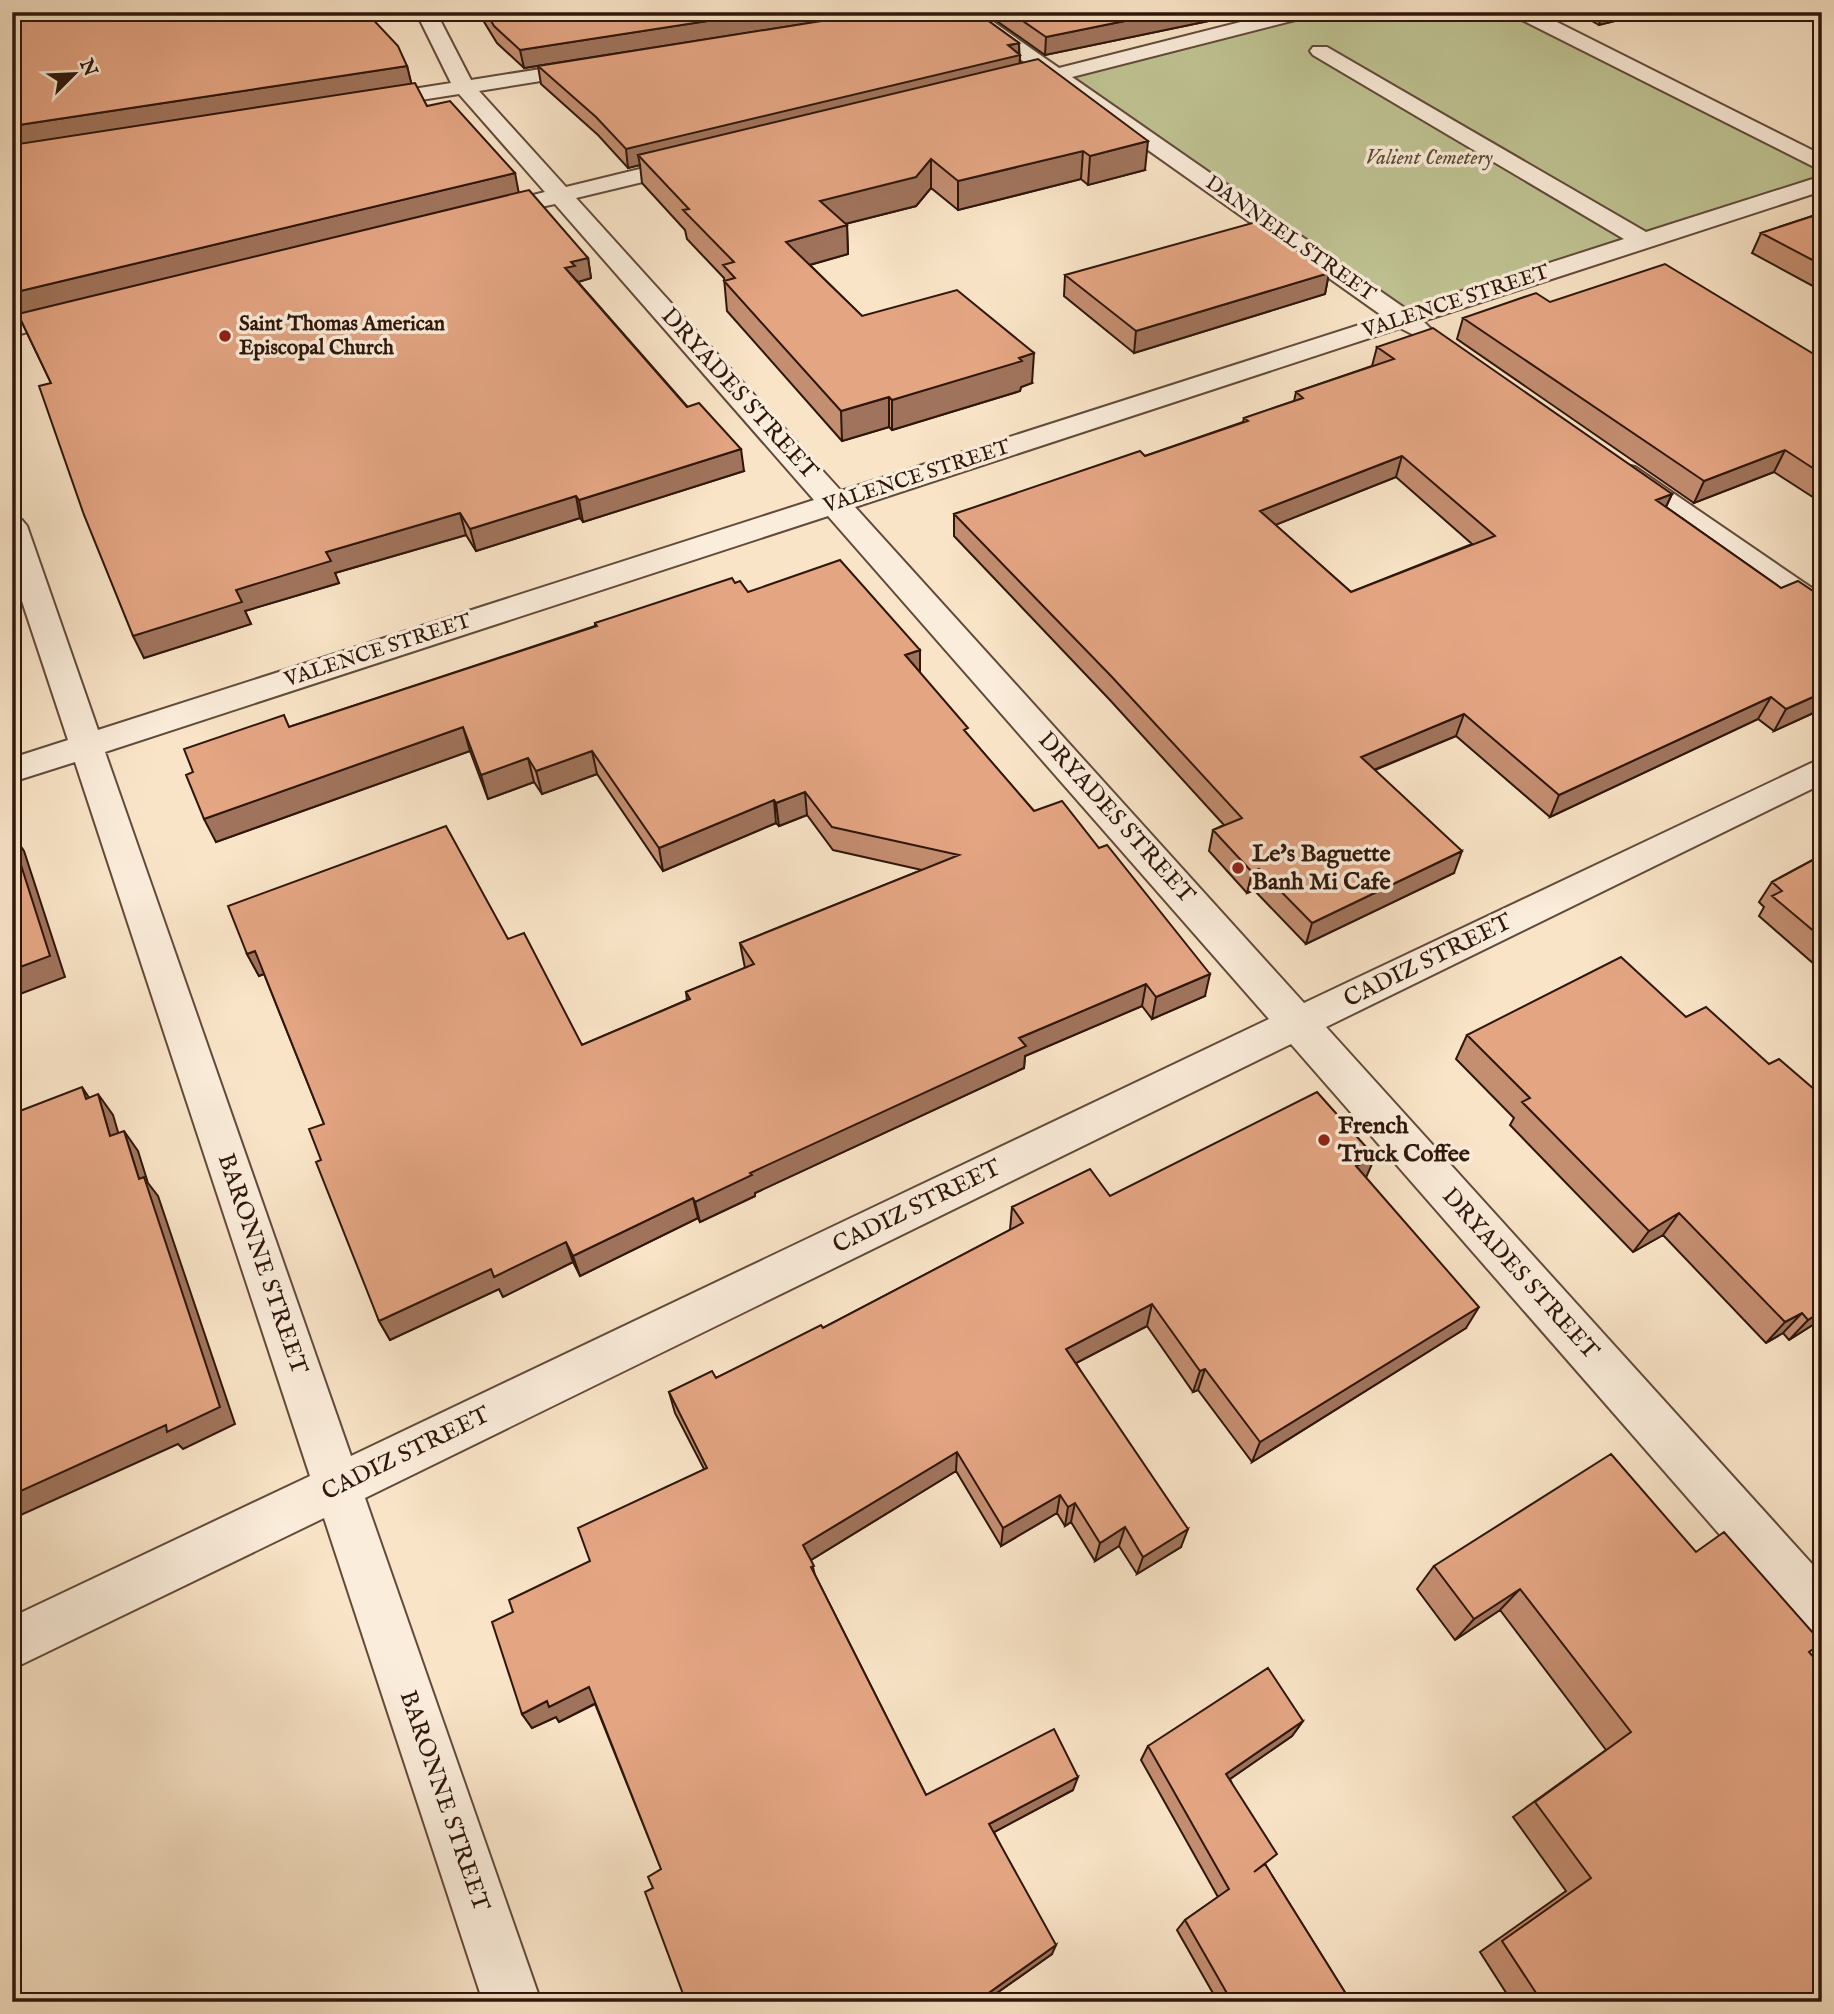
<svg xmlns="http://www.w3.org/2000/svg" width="1834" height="2014" font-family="'IM FELL English',serif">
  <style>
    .green { fill: #c0c494; stroke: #786d50; stroke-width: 2 }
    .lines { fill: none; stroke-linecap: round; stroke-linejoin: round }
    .minor-casing { stroke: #624a3a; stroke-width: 4 }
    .minor { fill: #fbeddb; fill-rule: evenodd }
    .wall { fill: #c48e71; stroke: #2f160b; stroke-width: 2; fill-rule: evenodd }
    .shaded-wall { fill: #a0745c; stroke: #2f160b; stroke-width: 2 }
    .building { fill: #e4a583; stroke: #2f160b; stroke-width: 2; fill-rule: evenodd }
    .poi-dot { fill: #8f2418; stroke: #fbeddb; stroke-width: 2.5 }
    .labels { text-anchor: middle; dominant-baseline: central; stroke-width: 7; stroke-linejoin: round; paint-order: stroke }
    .far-park-label { font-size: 21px; font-style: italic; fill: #5a4a34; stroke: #fbeddb }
    .far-street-label { font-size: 21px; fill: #2f160b; stroke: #fbeddb }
    .far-poi-label { font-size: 21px; font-weight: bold; fill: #2f160b; stroke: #fbeddb; text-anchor: start }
    .street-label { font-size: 24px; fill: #2f160b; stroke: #fbeddb }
    .poi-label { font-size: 24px; font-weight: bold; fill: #2f160b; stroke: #fbeddb; text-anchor: start }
  </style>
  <rect width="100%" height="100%" fill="#f9e4c7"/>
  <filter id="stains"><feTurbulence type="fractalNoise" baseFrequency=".00286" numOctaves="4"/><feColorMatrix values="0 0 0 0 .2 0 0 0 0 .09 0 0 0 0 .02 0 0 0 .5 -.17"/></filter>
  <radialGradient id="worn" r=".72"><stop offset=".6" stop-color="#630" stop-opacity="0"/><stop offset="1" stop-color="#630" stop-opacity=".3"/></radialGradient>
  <path class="green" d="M 1304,12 L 1521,12 L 1822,164 L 1822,183 L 1404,319 L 1056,75 Z"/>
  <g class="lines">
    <defs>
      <path id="minor" d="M 416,12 L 436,12 L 471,80 L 591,61 L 598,63 L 601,67 L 598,71 L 591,73 L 479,91 L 566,187 L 693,156 L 701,158 L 704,163 L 701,168 L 576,198 L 841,491 L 1384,317 L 1052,82 L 1007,93 L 1000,91 L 997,87 L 1000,83 L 1039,73 L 956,12 L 979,12 L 1059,68 L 1280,12 L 1314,12 L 1311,16 L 1072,77 L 1406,309 L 1624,239 L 1313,55 L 1310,51 L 1313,47 L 1327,47 L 1646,232 L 1822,176 L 1822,191 L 1423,321 L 1431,329 L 1427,334 L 1418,337 L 1400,328 L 855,507 L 1304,1003 L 1822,758 L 1822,784 L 1326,1027 L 1822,1575 L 1822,1638 L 1804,1631 L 1291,1044 L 365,1498 L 541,2002 L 483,2002 L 324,1518 L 12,1669 L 12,1617 L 310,1476 L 75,762 L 12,782 L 12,758 L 68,740 L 12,571 L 12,517 L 22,520 L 27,526 L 98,730 L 814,500 L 555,204 L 541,207 L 533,205 L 529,200 L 533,195 L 545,192 L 459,94 L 370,108 L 362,107 L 359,102 L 362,97 L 451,83 ZM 828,516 L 1269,1019 L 351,1456 L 105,752 Z
        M 1511,12 L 1537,12 L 1822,155 L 1822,171 L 1514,16 Z
        M 74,305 L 83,308 L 87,313 L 83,318 L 12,336 L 12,320 Z
        M 1625,465 L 1635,467 L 1822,595 L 1822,620 L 1811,617 L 1615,479 L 1611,473 L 1615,467 Z"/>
    </defs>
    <use href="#minor" class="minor-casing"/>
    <use href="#minor" class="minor"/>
  </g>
  <path class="wall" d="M 12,12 L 407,66 L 411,83 L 427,106 L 588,258 L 591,278 L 578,282 L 744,471 L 583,522 L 580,518 L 476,551 L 466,535 L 335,573 L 339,583 L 245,611 L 251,624 L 144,658 L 51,383 L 15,308 L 12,308 Z
    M 478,12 L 976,12 L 1019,43 L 1020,63 L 1145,170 L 1088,185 L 1081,179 L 958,210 L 931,188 L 916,206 L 845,224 L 847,225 L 848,254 L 810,265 L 862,316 L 1032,383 L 1021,387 L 1020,391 L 892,430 L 889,427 L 842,441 L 727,311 L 724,278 L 687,239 L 685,230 L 642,183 L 640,165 L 628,168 L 598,135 L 541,84 L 538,66 L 735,35 L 524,68 L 497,43 Z
    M 984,12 L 1252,12 L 1045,55 Z
    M 1576,12 L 1651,12 L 1599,25 Z
    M 1822,213 L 1822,291 L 1752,253 L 1761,233 Z
    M 1329,273 L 1325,294 L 1134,353 L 1064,296 L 1065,275 Z
    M 1550,302 L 1822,359 L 1822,503 L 1774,472 L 1694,503 L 1457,339 L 1463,318 Z
    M 1377,347 L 1672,494 L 1666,507 L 1781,588 L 1822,597 L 1822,709 L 1774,731 L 1758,719 L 1550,817 L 1456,736 L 1375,770 L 1454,873 L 1306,944 L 1254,890 L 1247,893 L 1209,851 L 1213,830 L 1224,825 L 1109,699 L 954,536 L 954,514 L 1145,456 L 1243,422 L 1244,418 L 1294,401 L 1296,392 L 1372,366 ZM 1396,477 L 1472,544 L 1351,592 L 1275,525 Z
    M 735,583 L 748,592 L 920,673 L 967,734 L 1034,811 L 1205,996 L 1152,1019 L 1142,1006 L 1025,1056 L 1024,1068 L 755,1193 L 755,1196 L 700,1222 L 698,1218 L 580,1276 L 573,1262 L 503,1297 L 499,1289 L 390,1340 L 379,1321 L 321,1160 L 324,1124 L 264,974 L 259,976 L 247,954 L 508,939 L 582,1045 L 687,1000 L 686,992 L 745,968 L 740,943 L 922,870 L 833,850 L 807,815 L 779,826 L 776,823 L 663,871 L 597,774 L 542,794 L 534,782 L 488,799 L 470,751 L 216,842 L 193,772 L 289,727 L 595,626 L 595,623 Z
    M 1822,583 L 1822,592 L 1818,589 Z
    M 1822,855 L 1822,971 L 1759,916 L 1764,907 L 1759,902 L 1772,882 Z
    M 1686,1017 L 1769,1064 L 1822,1096 L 1822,1319 L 1789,1340 L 1783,1333 L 1766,1343 L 1663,1235 L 1633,1252 L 1510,1125 L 1514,1118 L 1456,1059 L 1467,1035 Z
    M 1366,1178 L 1466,1328 L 1252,1462 L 1198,1390 L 1193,1392 L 1147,1326 L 1076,1363 L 1181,1547 L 1137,1574 L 1119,1546 L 1095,1561 L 1071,1522 L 1065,1526 L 1057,1513 L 1001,1546 L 956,1471 L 811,1560 L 815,1575 L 926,1795 L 1073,1790 L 994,1832 L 1052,1954 L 984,2002 L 686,2002 L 653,1888 L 661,1869 L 595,1704 L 559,1722 L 556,1717 L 532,1728 L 522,1714 L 513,1612 L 590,1561 L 704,1469 L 675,1413 L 669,1392 L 716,1378 L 823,1328 L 1010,1230 L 1012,1207 L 1110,1196 Z
    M 1696,1552 L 1809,1652 L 1822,2002 L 1512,2002 L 1480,1952 L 1566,1891 L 1513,1817 L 1606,1750 L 1500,1610 L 1455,1640 L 1417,1589 L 1434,1566 Z
    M 1303,1721 L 1292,1736 L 1230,1779 L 1266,1866 L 1351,2002 L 1218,2002 L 1177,1930 L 1185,1920 L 1218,1897 L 1141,1760 L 1148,1746 Z"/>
  <path class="shaded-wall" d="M 765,12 L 879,12 L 524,68 L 520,50 Z
    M 1169,12 L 1252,12 L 1045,55 L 1046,37 Z
    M 1602,12 L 1651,12 L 1599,25 Z
    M 1019,43 L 1019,55 L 1020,55 L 1019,73 L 638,155 L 640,165 L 628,168 L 626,149 Z
    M 407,66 L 412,86 L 12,148 L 12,126 Z
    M 1148,141 L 1145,170 L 1088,185 L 1090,156 Z
    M 1083,151 L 1081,179 L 958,210 L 958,181 Z
    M 931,159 L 931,188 L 916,206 L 821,230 L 820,201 Z
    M 515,173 L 519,194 L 19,316 L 12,302 L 12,293 Z
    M 847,225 L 848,254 L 788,271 L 786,242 Z
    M 588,258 L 591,278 L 578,282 L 565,268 L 571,262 Z
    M 1329,273 L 1325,294 L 1134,353 L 1136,331 Z
    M 1034,353 L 1032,383 L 1021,387 L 1020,391 L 892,430 L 892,400 Z
    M 889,397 L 889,427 L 842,441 L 841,411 Z
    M 741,449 L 744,471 L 583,522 L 579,500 Z
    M 1785,450 L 1774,472 L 1694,503 L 1704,481 Z
    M 1402,456 L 1396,477 L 1255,533 L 1260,511 Z
    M 1672,494 L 1662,515 L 1656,500 Z
    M 576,496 L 580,518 L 476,551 L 470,529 Z
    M 460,513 L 466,535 L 335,573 L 339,583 L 245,611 L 251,624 L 144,658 L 133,636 L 236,590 L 326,552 Z
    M 920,650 L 920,673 L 905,655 Z
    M 1822,693 L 1822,709 L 1774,731 L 1786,709 Z
    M 1771,697 L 1758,719 L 1550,817 L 1559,795 Z
    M 1464,714 L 1456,736 L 1354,778 L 1361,757 Z
    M 463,727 L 470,751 L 216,842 L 204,819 Z
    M 592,751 L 597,774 L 542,794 L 536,771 Z
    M 528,758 L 534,782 L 488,799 L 481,775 Z
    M 805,792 L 807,815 L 779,826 L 776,803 Z
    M 774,800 L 776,823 L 663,871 L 659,848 Z
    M 12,833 L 24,851 L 65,977 L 12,997 Z
    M 1462,851 L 1454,873 L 1306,944 L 1312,923 Z
    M 1259,869 L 1254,890 L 1247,893 L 1252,872 Z
    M 255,951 L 266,973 L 259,976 L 247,954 Z
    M 1210,974 L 1205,996 L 1152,1019 L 1156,997 Z
    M 1146,984 L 1142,1006 L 1025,1056 L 1024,1068 L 755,1193 L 755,1196 L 700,1222 L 695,1202 L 750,1173 L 1019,1038 Z
    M 82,1087 L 96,1108 L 86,1099 Z
    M 98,1094 L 113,1115 L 125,1156 L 110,1136 Z
    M 124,1131 L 138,1151 L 148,1183 L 158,1196 L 235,1424 L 183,1449 L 178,1444 L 12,1519 L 12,1495 L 139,1179 Z
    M 1375,1157 L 1365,1180 L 1356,1166 Z
    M 693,1198 L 698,1218 L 580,1276 L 573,1256 Z
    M 1679,1213 L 1663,1235 L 1633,1252 L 1649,1231 Z
    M 566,1242 L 573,1262 L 503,1297 L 499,1289 L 390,1340 L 379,1321 L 491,1269 Z
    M 1152,1304 L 1147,1326 L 1063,1370 L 1066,1349 Z
    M 1479,1307 L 1466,1328 L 1252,1462 L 1260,1442 Z
    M 1822,1311 L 1822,1319 L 1789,1340 L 1808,1320 Z
    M 1802,1313 L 1783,1333 L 1766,1343 L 1785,1322 Z
    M 1205,1369 L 1198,1390 L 1193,1392 L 1200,1371 Z
    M 957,1452 L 956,1471 L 806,1563 L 803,1545 Z
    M 1060,1495 L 1057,1513 L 1001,1546 L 1003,1528 Z
    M 1075,1503 L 1071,1522 L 1065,1526 L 1068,1507 Z
    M 1125,1527 L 1119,1546 L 1095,1561 L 1100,1543 Z
    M 1188,1529 L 1181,1547 L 1137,1574 L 1143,1557 Z
    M 1520,1589 L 1500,1610 L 1455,1640 L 1474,1619 Z
    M 589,1687 L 598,1702 L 559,1722 L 556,1717 L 532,1728 L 522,1714 L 547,1701 Z
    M 1303,1721 L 1292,1736 L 1217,1788 L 1226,1774 Z
    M 1078,1777 L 1073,1790 L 987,1836 L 989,1824 Z
    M 1056,1945 L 1052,1954 L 984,2002 L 976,2002 Z"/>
  <path class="building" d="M 12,12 L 366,12 L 398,46 L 407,66 L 12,126 Z
    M 486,12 L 765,12 L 520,50 L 494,26 Z
    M 878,12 L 976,12 L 1019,43 L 1008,45 L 1020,55 L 626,149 L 596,117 L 538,66 Z
    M 1010,12 L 1169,12 L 1046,37 Z
    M 1038,59 L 1148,141 L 1090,156 L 1083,151 L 958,181 L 931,159 L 916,177 L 820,201 L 847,225 L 786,242 L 862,316 L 957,290 L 1034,353 L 1019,358 L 1022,361 L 892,400 L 889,397 L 841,411 L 724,281 L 735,278 L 723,265 L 734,262 L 683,210 L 689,209 L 638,155 Z
    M 415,83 L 427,106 L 450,101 L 515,173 L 12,293 L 12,145 Z
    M 529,190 L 588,258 L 571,262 L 575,266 L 565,268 L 687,407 L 699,403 L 741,449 L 579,500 L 576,496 L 470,529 L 460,513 L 326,552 L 331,561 L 236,590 L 242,602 L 133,636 L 84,515 L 39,386 L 51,383 L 18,314 Z
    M 1822,213 L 1822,265 L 1761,233 Z
    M 1256,222 L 1329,273 L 1136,331 L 1065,275 Z
    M 1665,264 L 1822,359 L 1822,474 L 1785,450 L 1704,481 L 1463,318 L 1536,293 L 1550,302 Z
    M 1433,328 L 1672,494 L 1656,500 L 1781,588 L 1798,581 L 1822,597 L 1822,693 L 1786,709 L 1771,697 L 1559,795 L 1464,714 L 1361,757 L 1462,851 L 1312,923 L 1259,869 L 1252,872 L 1213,830 L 1242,818 L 1112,677 L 954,514 L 1140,451 L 1145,456 L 1248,421 L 1244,418 L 1303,398 L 1296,392 L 1394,359 L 1377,347 ZM 1402,456 L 1495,536 L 1351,592 L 1260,511 Z
    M 840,560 L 920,650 L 905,655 L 968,728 L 964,730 L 1034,811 L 1062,801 L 1099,848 L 1107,845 L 1210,974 L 1156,997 L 1146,984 L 1019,1038 L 1026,1046 L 750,1173 L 752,1175 L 695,1202 L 693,1198 L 573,1256 L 566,1242 L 494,1277 L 491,1269 L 379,1321 L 316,1162 L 321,1160 L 309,1129 L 324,1124 L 255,951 L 247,954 L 228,906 L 446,826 L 508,939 L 524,933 L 582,1045 L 690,999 L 686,992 L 754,964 L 740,943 L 959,855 L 832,827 L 805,792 L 776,803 L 774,800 L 659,848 L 592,751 L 536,771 L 528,758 L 481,775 L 463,727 L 204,819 L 186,775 L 193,772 L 184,749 L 284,715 L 289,727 L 597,626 L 595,623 L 732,578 L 735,583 L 740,581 L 748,592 Z
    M 12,837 L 50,956 L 12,970 Z
    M 1822,855 L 1822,938 L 1772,896 L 1782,891 L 1772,882 Z
    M 1621,957 L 1686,1017 L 1706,1007 L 1769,1064 L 1779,1059 L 1822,1096 L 1822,1127 L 1819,1129 L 1822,1132 L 1822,1311 L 1808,1320 L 1802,1313 L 1785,1322 L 1679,1213 L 1649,1231 L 1522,1102 L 1530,1098 L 1467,1035 Z
    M 82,1087 L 86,1099 L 98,1094 L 110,1136 L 124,1131 L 139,1179 L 144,1177 L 220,1407 L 167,1432 L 166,1425 L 12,1495 L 12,1114 Z
    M 1317,1092 L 1375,1157 L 1356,1166 L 1479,1307 L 1260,1442 L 1205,1369 L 1200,1371 L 1152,1304 L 1066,1349 L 1188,1529 L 1143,1557 L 1125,1527 L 1100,1543 L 1075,1503 L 1068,1507 L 1060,1495 L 1003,1528 L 957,1452 L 803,1545 L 814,1566 L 811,1567 L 926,1795 L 1054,1729 L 1078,1777 L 989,1824 L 1056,1945 L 976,2002 L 686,2002 L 645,1892 L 653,1888 L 648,1877 L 661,1869 L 589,1687 L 549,1707 L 547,1701 L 522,1714 L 492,1622 L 513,1612 L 509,1600 L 590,1561 L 578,1528 L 707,1468 L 669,1392 L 712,1371 L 716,1378 L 821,1325 L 823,1328 L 1023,1223 L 1012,1207 L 1090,1169 L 1110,1196 Z
    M 1611,1454 L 1696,1552 L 1724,1532 L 1822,1643 L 1809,1652 L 1822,1667 L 1822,2002 L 1542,2002 L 1502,1941 L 1591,1878 L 1535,1802 L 1631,1732 L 1520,1589 L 1474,1619 L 1434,1566 Z
    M 1268,1668 L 1303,1721 L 1226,1774 L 1277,1854 L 1254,1872 L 1265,1864 L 1351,2002 L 1232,2002 L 1185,1920 L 1229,1889 L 1148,1746 Z"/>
  <g class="poi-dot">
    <circle cx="225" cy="336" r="7"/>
    <circle cx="1238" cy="868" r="7"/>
    <circle cx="1324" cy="1140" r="7"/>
  </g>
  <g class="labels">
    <g class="far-park-label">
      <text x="1429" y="158">Valient Cemetery</text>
    </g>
    <g class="far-street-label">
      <text transform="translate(1290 239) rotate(35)">DANNEEL STREET</text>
      <text transform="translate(1456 302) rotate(-18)">VALENCE STREET</text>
      <text transform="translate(917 477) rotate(-18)">VALENCE STREET</text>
      <text transform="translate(378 651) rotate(-18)">VALENCE STREET</text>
    </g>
    <g class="far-poi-label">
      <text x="239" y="324">Saint Thomas American<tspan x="239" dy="24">Episcopal Church</tspan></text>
    </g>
    <g class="street-label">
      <text transform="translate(739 394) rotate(48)">DRYADES STREET</text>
      <text transform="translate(1116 818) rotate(48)">DRYADES STREET</text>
      <text transform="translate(1428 961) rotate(-26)">CADIZ STREET</text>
      <text transform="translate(917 1207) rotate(-26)">CADIZ STREET</text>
      <text transform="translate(262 1264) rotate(71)">BARONNE STREET</text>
      <text transform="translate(1520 1274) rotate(48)">DRYADES STREET</text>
      <text transform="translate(406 1454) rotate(-26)">CADIZ STREET</text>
      <text transform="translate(444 1801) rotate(71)">BARONNE STREET</text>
    </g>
    <g class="poi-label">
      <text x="1252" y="854">Le's Baguette<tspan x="1252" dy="28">Banh Mi Cafe</tspan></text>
      <text x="1338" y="1126">French<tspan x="1338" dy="28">Truck Coffee</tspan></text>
    </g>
  </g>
  <rect width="1834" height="2014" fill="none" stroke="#f9e4c7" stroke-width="42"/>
  <rect x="14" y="14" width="1806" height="1986" fill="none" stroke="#2f160b" stroke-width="3.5"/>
  <rect x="21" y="21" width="1792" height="1972" fill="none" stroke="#2f160b" stroke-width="2"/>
  <g transform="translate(74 74) rotate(66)" stroke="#fbeddb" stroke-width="5" paint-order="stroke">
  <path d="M0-5L12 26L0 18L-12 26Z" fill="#2f160b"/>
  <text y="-10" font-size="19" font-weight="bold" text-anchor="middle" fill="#2f160b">N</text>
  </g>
  <rect width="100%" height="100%" filter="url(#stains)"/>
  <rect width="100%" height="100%" fill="url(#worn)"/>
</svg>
